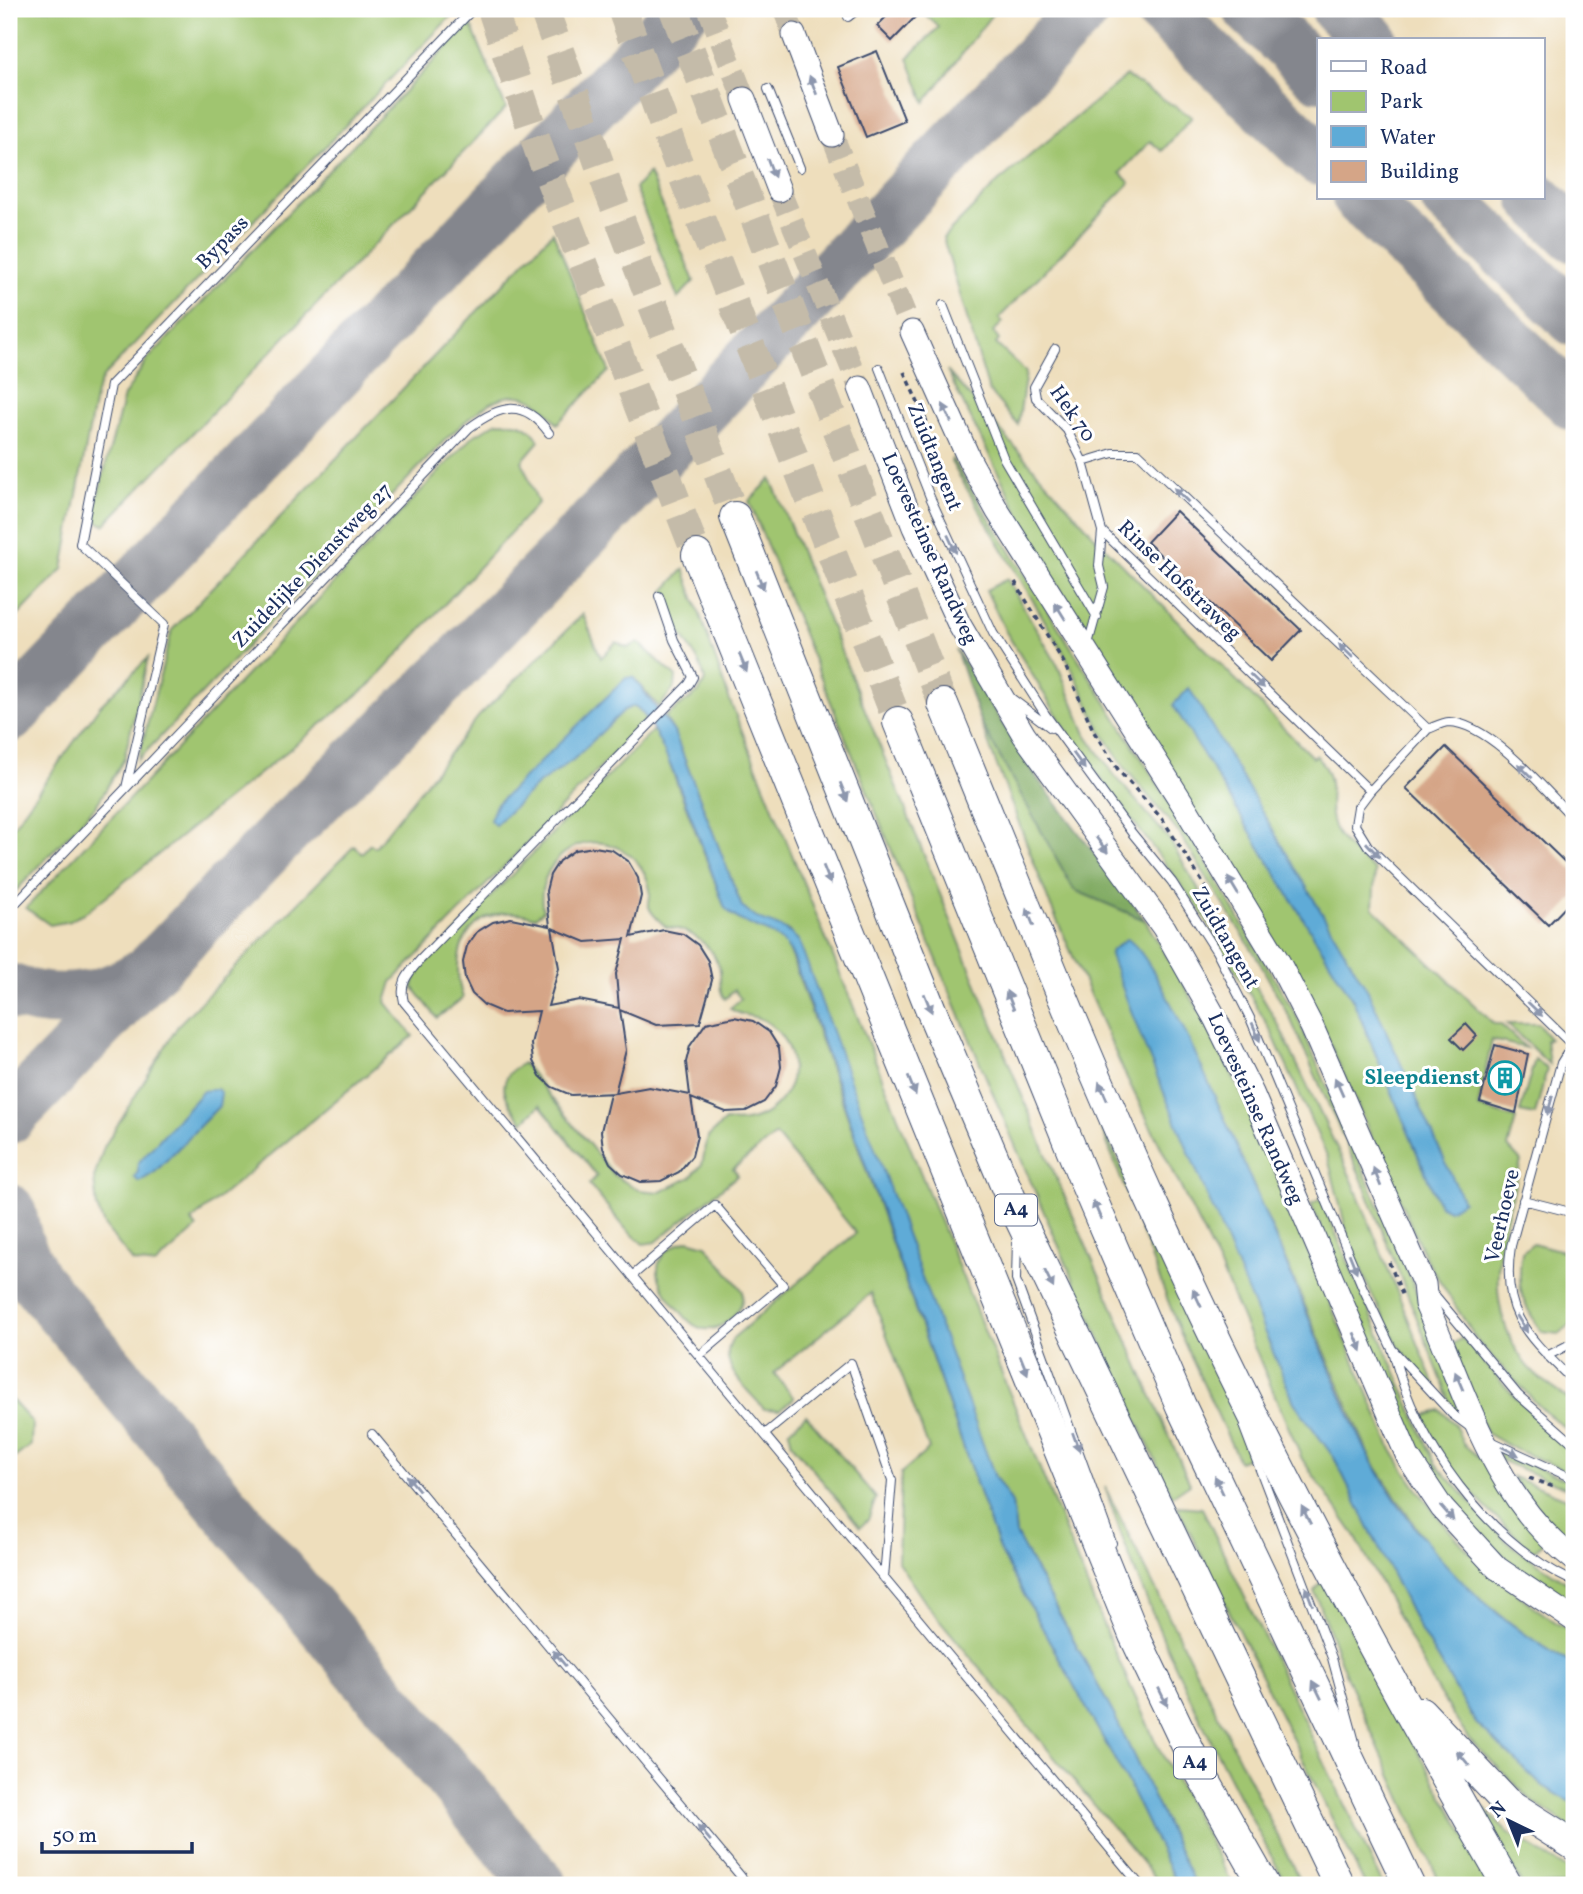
<svg xmlns="http://www.w3.org/2000/svg" width="1583" height="1894" font-family="Vollkorn,serif">
  <style>
    .green { fill: #a0c56f; stroke: #5e7a66; stroke-width: 2; fill-rule: evenodd }
    .forest { fill: #80aa62; stroke: #4e6c60; stroke-width: 2 }
    .water { fill: #5eabd7; stroke: #3c6d9a; stroke-width: 2 }
    .lines { fill: none; stroke-linecap: round; stroke-linejoin: round }
    .taxiway { stroke: #84868d; stroke-width: 54 }
    .building { fill: #d5a587; fill-rule: evenodd }
    .secondary-tunnel { stroke: #c4bba9; stroke-width: 23; stroke-dasharray: 23 11; stroke-linecap: butt }
    .highway-tunnel { stroke: #c4bba9; stroke-width: 30; stroke-dasharray: 30 15; stroke-linecap: butt }
    .lane-casing { stroke: #3b496c; stroke-width: 10 }
    .secondary-casing { stroke: #3b496c; stroke-width: 25 }
    .highway-casing { stroke: #3b496c; stroke-width: 32 }
    .path { stroke: #3b496c; stroke-width: 3.5; stroke-dasharray: 5 5; stroke-linecap: butt }
    .lane { stroke: #fff; stroke-width: 8 }
    .secondary { stroke: #fff; stroke-width: 23 }
    .highway { stroke: #fff; stroke-width: 30 }
    .oneway { fill: #8d97ae }
    .labels { text-anchor: middle; dominant-baseline: central; stroke-width: 6; stroke-linejoin: round; paint-order: stroke }
    .shield { fill: #fff; stroke: #5f6d8e; stroke-width: 2 }
    .shield-label { font-size: 19px; font-weight: bold; fill: #1b2f5e }
    .street-label { font-size: 21px; fill: #1b2f5e; stroke: #fff }
    .culture-label { font-size: 21px; font-weight: bold; fill: #0d838f; stroke: #fff; text-anchor: end }
  </style>
  <rect width="100%" height="100%" fill="#fff"/>
  <filter id="ink" filterUnits="userSpaceOnUse"><feTurbulence type="fractalNoise" baseFrequency=".0143" numOctaves="2"/><feDisplacementMap in="SourceGraphic" scale="14" xChannelSelector="R" yChannelSelector="G"/><feConvolveMatrix kernelMatrix="1 2 1 2 8 2 1 2 1" color-interpolation-filters="sRGB"/></filter>
  <filter id="wash" filterUnits="userSpaceOnUse"><feTurbulence type="fractalNoise" baseFrequency=".00686" numOctaves="4" result="noise"/><feDisplacementMap in="SourceGraphic" scale="28" xChannelSelector="R" yChannelSelector="G"/><feGaussianBlur stdDeviation="1.57" result="paint"/><feColorMatrix in="noise" values="0 0 0 0 0 0 0 0 0 0 0 0 0 0 0 0 0 1.4 0 .05"/><feComposite in="paint" operator="in"/></filter>
  <g filter="url(#wash)">
    <rect width="100%" height="100%" fill="#eedebc"/>
    <path class="green" d="M 9,9 L 458,9 L 103,377 L 96,393 L 63,569 L 9,625 Z
      M 919,9 L 996,9 L 925,102 L 908,58 L 939,27 Z
      M 470,23 L 506,108 L 104,525 L 92,518 L 124,396 L 147,360 Z
      M 1126,76 L 1192,117 L 1162,151 L 1150,141 L 1120,173 L 1130,183 L 999,318 L 1003,322 L 993,332 L 999,340 L 996,344 L 1026,372 L 1018,425 L 989,391 L 943,238 L 998,182 Z
      M 649,173 L 694,281 L 678,298 L 635,188 Z
      M 553,232 L 609,371 L 557,424 C 520,369 483,405 446,439 L 138,760 L 172,630 Z
      M 947,371 L 1098,540 L 1313,758 L 1316,755 C 1342,786 1323,797 1334,827 C 1340,844 1362,859 1375,871 L 1373,908 L 1494,1024 L 1500,1024 L 1526,1048 L 1492,1040 L 1478,1107 L 1516,1119 L 1508,1147 L 1521,1161 C 1504,1234 1477,1294 1524,1362 C 1535,1378 1559,1391 1574,1403 L 1574,1435 L 1544,1411 L 1478,1342 L 1426,1259 L 1315,1010 L 1084,634 L 1024,524 ZM 1174,706 L 1368,991 L 1439,1205 L 1353,1000 Z
      M 497,422 C 516,422 530,423 539,441 L 522,461 L 538,503 L 370,685 L 89,910 L 70,921 L 50,925 L 26,908 L 472,437 Z
      M 952,459 L 1185,827 L 1296,1015 L 1442,1351 L 1465,1418 L 1451,1404 L 1360,1175 L 1290,1018 L 1256,956 L 1179,833 L 1125,768 L 1101,731 L 1068,660 L 951,462 Z
      M 771,479 L 1043,1147 L 1190,1484 L 1172,1496 C 1019,1170 885,835 749,501 Z
      M 684,569 L 730,701 L 1106,1632 L 1156,1743 L 1233,1885 L 1195,1885 L 1114,1715 L 1016,1534 L 1012,1503 L 995,1477 L 789,931 L 754,919 L 742,907 L 674,732 L 665,717 L 699,692 L 705,681 C 702,662 690,649 680,632 C 673,619 672,604 664,591 Z
      M 1007,579 L 1058,666 L 1086,734 L 1115,776 L 1169,839 L 1278,1024 L 1352,1180 L 1436,1388 L 1433,1389 L 1398,1345 L 1370,1291 L 1348,1237 L 1328,1158 L 1271,1031 L 1202,913 L 1075,744 L 1006,632 L 986,590 Z
      M 583,614 L 601,658 L 616,642 L 628,648 L 638,642 L 676,677 L 675,687 L 659,707 L 633,677 L 496,805 L 490,820 L 495,825 L 537,785 L 574,759 L 624,710 L 634,706 L 641,708 L 646,720 L 392,982 L 386,1002 L 413,1036 L 191,1221 L 197,1228 L 155,1265 L 133,1262 L 104,1225 L 97,1208 L 94,1178 L 104,1147 L 179,1024 L 354,846 L 362,853 L 370,844 L 375,847 L 479,716 ZM 217,1089 L 219,1106 L 155,1172 L 139,1182 L 138,1172 Z
      M 148,658 L 124,759 L 96,806 L 12,895 L 9,891 L 9,832 L 100,706 Z
      M 980,721 L 1074,889 L 1145,920 L 1207,1024 L 1242,1095 L 1392,1450 C 1440,1531 1495,1584 1574,1634 L 1574,1665 L 1530,1638 L 1463,1586 L 1433,1552 L 1372,1461 L 1219,1106 L 1161,985 L 1130,940 L 1268,1339 L 1294,1402 L 1335,1459 L 1416,1623 L 1476,1723 L 1540,1784 L 1574,1804 L 1574,1830 L 1533,1802 L 1468,1738 L 1438,1692 L 1354,1534 L 1302,1459 L 1221,1269 L 1123,1070 L 1049,902 Z
      M 653,730 L 661,742 L 725,908 L 754,927 L 775,933 L 788,947 L 999,1549 L 1132,1791 L 1177,1885 L 1161,1885 L 927,1605 L 898,1562 L 901,1473 L 929,1449 L 871,1293 L 774,1373 L 794,1398 L 780,1410 L 764,1409 C 748,1389 715,1365 733,1338 L 856,1233 L 776,1135 L 733,1169 L 738,1175 L 656,1242 L 643,1244 L 625,1228 L 589,1184 L 597,1176 L 540,1105 L 523,1122 C 506,1100 491,1081 523,1063 L 615,1176 L 639,1190 L 660,1192 L 691,1177 L 702,1164 L 708,1137 L 725,1121 C 746,1124 765,1118 779,1102 C 802,1077 793,1038 765,1021 C 755,1015 737,1016 730,1008 L 741,999 L 734,990 L 725,999 C 718,991 721,981 720,971 C 715,946 691,929 666,927 C 661,922 650,913 649,907 C 648,902 651,896 650,890 C 647,874 638,859 624,851 C 581,824 533,865 543,911 L 535,917 C 477,898 445,945 463,998 L 437,1018 L 413,987 L 416,973 Z
      M 1507,1024 L 1539,1024 L 1549,1039 L 1546,1040 L 1549,1064 Z
      M 1535,1059 L 1547,1069 L 1535,1115 L 1520,1112 Z
      M 1095,1112 L 1259,1453 L 1239,1461 L 1184,1342 Z
      M 1321,1199 L 1435,1463 L 1507,1542 L 1574,1588 L 1574,1607 C 1525,1576 1482,1542 1446,1495 C 1425,1469 1411,1436 1397,1406 C 1366,1340 1339,1271 1311,1204 Z
      M 688,1240 L 706,1245 L 743,1291 C 743,1304 739,1311 730,1319 C 722,1326 711,1332 700,1328 C 690,1325 683,1314 676,1306 C 653,1279 647,1254 688,1240 Z
      M 1533,1243 L 1574,1254 L 1574,1322 L 1559,1334 L 1542,1332 C 1521,1302 1516,1288 1522,1252 Z
      M 1462,1338 L 1516,1398 L 1574,1451 L 1574,1474 L 1514,1449 L 1486,1433 L 1449,1347 Z
      M 9,1397 L 32,1422 L 31,1445 L 9,1462 Z
      M 1440,1410 L 1455,1424 L 1463,1444 L 1484,1462 L 1547,1540 L 1534,1551 C 1489,1514 1445,1472 1424,1417 Z
      M 806,1415 L 876,1498 L 868,1520 L 860,1527 L 792,1444 L 789,1431 Z
      M 1500,1452 L 1574,1483 L 1574,1491 L 1500,1460 Z
      M 1511,1476 L 1574,1501 L 1574,1552 Z
      M 1105,1487 L 1302,1885 L 1287,1885 C 1218,1759 1149,1624 1105,1487 Z
      M 1177,1506 L 1202,1508 L 1383,1885 L 1365,1885 Z
      M 1324,1580 L 1492,1885 L 1441,1885 L 1347,1678 L 1314,1591 Z
      M 1470,1795 L 1508,1833 L 1574,1873 L 1574,1885 L 1522,1885 Z"/>
    <path class="forest" d="M 956,650 L 1037,778 L 1145,920 L 1074,890 L 980,721 Z"/>
    <path class="water" d="M 633,677 L 674,732 L 742,907 C 762,927 779,920 799,941 L 995,1477 L 1012,1503 L 1016,1534 L 1114,1715 L 1195,1885 L 1177,1885 L 1132,1791 L 999,1549 L 794,959 C 778,923 748,934 725,908 C 712,875 659,715 634,706 L 624,710 L 574,759 L 537,785 L 495,825 L 490,820 L 496,805 L 626,678 Z
      M 1189,688 L 1368,991 L 1463,1201 L 1449,1210 L 1439,1205 L 1353,1000 L 1173,705 Z
      M 1126,939 C 1169,950 1334,1395 1372,1462 C 1424,1552 1485,1615 1574,1665 L 1574,1804 L 1540,1784 L 1476,1723 L 1416,1623 L 1335,1459 L 1294,1402 L 1146,1050 L 1110,955 L 1112,950 Z
      M 217,1089 L 221,1093 L 219,1106 L 155,1172 L 139,1182 L 134,1177 L 138,1172 L 138,1163 L 203,1091 Z"/>
    <g class="lines">
      <path class="taxiway" d="M 1161,9 L 1319,159
        M 1250,9 L 1319,75
        M 1338,9 L 1371,40
        M 1359,198 L 1574,404
        M 1447,198 L 1574,319
        M 1535,198 L 1574,235
        M 9,716 L 684,9
        M 9,990 C 53,1006 98,1002 138,978
        M 9,1117 L 290,826 L 443,678 L 613,504 L 1084,9
        M 9,1211 L 17,1244 L 35,1280 L 540,1885"/>
    </g>
    <g id="blocks">
      <path class="building" d="M 894,9 L 923,9 L 892,41 L 877,26 Z
        M 877,51 L 905,121 L 866,137 L 838,67 Z
        M 1176,511 L 1301,630 L 1271,661 L 1147,542 Z
        M 1446,747 L 1574,871 L 1574,898 L 1548,925 L 1406,788 Z
        M 594,847 L 612,850 L 628,861 L 638,878 L 641,896 L 631,937 L 664,930 L 683,934 L 698,945 L 708,961 L 712,980 L 700,1023 L 656,1025 L 620,1010 L 626,1050 L 615,1093 L 571,1095 L 552,1087 L 540,1076 L 533,1061 L 531,1044 L 539,1011 L 503,1013 L 484,1005 L 472,994 L 465,979 L 463,962 L 467,946 L 477,932 L 493,922 L 511,918 L 550,926 L 546,891 L 550,875 L 559,861 L 575,850 ZM 552,928 L 586,942 L 625,939 L 616,974 L 619,1008 L 579,1000 L 548,1006 L 559,968 Z
        M 734,1017 L 753,1021 L 769,1032 L 779,1048 L 781,1067 L 776,1086 L 764,1102 L 746,1111 L 726,1112 L 691,1098 L 697,1136 L 692,1156 L 679,1172 L 661,1181 L 641,1182 L 622,1174 L 610,1163 L 603,1148 L 601,1131 L 610,1094 L 649,1087 L 690,1095 L 686,1062 L 690,1046 L 706,1023 Z
        M 1466,1024 L 1477,1036 L 1463,1050 L 1451,1038 Z
        M 1495,1045 L 1528,1054 L 1516,1113 L 1480,1102 Z"/>
    </g>
  </g>
  <g filter="url(#ink)">
    <use href="#blocks" fill-opacity="0" stroke="#3b496c" stroke-width="2"/>
    <g class="lines">
      <path class="secondary-tunnel" d="M 709,9 L 744,99
        M 784,9 L 794,35
        M 832,135 L 912,332
        M 779,190 L 860,388"/>
      <path class="highway-tunnel" d="M 492,9 L 539,150 L 697,555
        M 544,9 L 609,191 L 735,517
        M 622,9 L 673,150 L 898,722
        M 674,9 L 943,704"/>
      <defs>
        <path id="lane" d="M 848,17 L 858,9
          M 768,89 L 800,168
          M 943,305 L 1004,459 L 1097,617
          M 1055,349 L 1034,387 L 1036,398 L 1067,430 L 1083,462 L 1102,531 L 1370,791 L 1358,807 L 1355,825 L 1368,846 L 1572,1045
          M 879,368 L 930,497 L 993,633 L 1045,714 L 1132,833 L 1172,882 L 1216,951 L 1250,1018 L 1362,1286 L 1392,1349 L 1452,1414 L 1471,1428
          M 1083,462 L 1113,453 L 1138,453 L 1428,729 C 1434,727 1443,722 1449,722 C 1490,723 1546,791 1574,819
          M 659,596 L 674,640 L 693,677 L 689,684 L 420,960 C 408,974 399,983 404,1002 L 1140,1885
          M 1088,644 L 1104,587 L 1099,566 L 1102,531
          M 1011,698 L 1051,728
          M 126,788 L 469,428 C 500,405 524,398 549,433
          M 1370,791 L 1428,729
          M 9,910 L 126,788 L 164,624 L 80,544 L 111,385 L 473,9
          M 1574,1042 L 1561,1063 L 1511,1246 C 1500,1315 1529,1337 1574,1382
          M 1523,1200 L 1574,1213
          M 1017,1237 L 1016,1280 L 1112,1543
          M 632,1276 L 715,1205 L 783,1285 L 699,1356
          M 1429,1288 L 1518,1395 L 1574,1444
          M 1393,1352 C 1417,1445 1486,1540 1574,1582
          M 1547,1356 L 1574,1342
          M 1244,1428 L 1332,1658 L 1355,1742
          M 372,1434 L 748,1885
          M 765,1434 L 851,1363 L 892,1480 L 884,1578
          M 1491,1441 L 1574,1479"/>
        <path id="secondary" d="M 794,35 L 832,135
          M 744,99 L 779,190
          M 912,332 L 970,461 L 997,510 L 1188,812 L 1279,963 L 1312,1027 L 1424,1284 L 1426,1304 C 1465,1392 1494,1499 1574,1559
          M 860,388 L 914,527 L 959,624 L 1024,735 L 1164,928 L 1215,1018 L 1252,1093 L 1408,1457 L 1442,1508 L 1497,1568 L 1574,1620"/>
        <path id="highway" d="M 735,517 L 931,1010 L 1017,1213 L 1339,1885
          M 697,555 L 1134,1635 L 1195,1763 L 1264,1885
          M 943,704 C 1013,874 1080,1046 1157,1214 C 1261,1443 1381,1667 1507,1885
          M 898,722 L 1086,1185 L 1181,1406 L 1409,1885
          M 1421,1712 L 1506,1802 L 1574,1845"/>
      </defs>
      <use href="#lane" class="lane-casing"/>
      <use href="#secondary" class="secondary-casing"/>
      <use href="#highway" class="highway-casing"/>
      <path class="path" d="M 904,372 L 937,444
        M 1015,582 L 1064,663 L 1094,732 L 1119,771 L 1163,820 L 1208,891
        M 1389,1262 L 1402,1294
        M 1529,1478 L 1554,1487"/>
      <use href="#lane" class="lane"/>
      <use href="#secondary" class="secondary"/>
      <use href="#highway" class="highway"/>
    </g>
    <defs><path id="oneway-solid" d="M-6-.8H1V-3.2L6.5 0L1 3.2V.8H-6Z" transform="scale(1.75)"/></defs>
    <g class="oneway">
      <use href="#oneway-solid" transform="translate(813 85) rotate(-111)"/>
      <use href="#oneway-solid" transform="translate(771 168) rotate(69)"/>
      <use href="#oneway-solid" transform="translate(947 413) rotate(-115)"/>
      <use href="#oneway-solid" transform="translate(1181 495) rotate(-136)"/>
      <use href="#oneway-solid" transform="translate(952 544) rotate(65)"/>
      <use href="#oneway-solid" transform="translate(760 580) rotate(68)"/>
      <use href="#oneway-solid" transform="translate(1060 611) rotate(-122)"/>
      <use href="#oneway-solid" transform="translate(1346 651) rotate(-136)"/>
      <use href="#oneway-solid" transform="translate(743 663) rotate(68)"/>
      <use href="#oneway-solid" transform="translate(1257 681) rotate(44)"/>
      <use href="#oneway-solid" transform="translate(1079 761) rotate(54)"/>
      <use href="#oneway-solid" transform="translate(1525 771) rotate(-136)"/>
      <use href="#oneway-solid" transform="translate(844 792) rotate(68)"/>
      <use href="#oneway-solid" transform="translate(1102 845) rotate(53)"/>
      <use href="#oneway-solid" transform="translate(1373 850) rotate(48)"/>
      <use href="#oneway-solid" transform="translate(827 875) rotate(68)"/>
      <use href="#oneway-solid" transform="translate(1233 886) rotate(-121)"/>
      <use href="#oneway-solid" transform="translate(1030 917) rotate(-112)"/>
      <use href="#oneway-solid" transform="translate(1010 1000) rotate(-112)"/>
      <use href="#oneway-solid" transform="translate(928 1003) rotate(68)"/>
      <use href="#oneway-solid" transform="translate(1535 1009) rotate(44)"/>
      <use href="#oneway-solid" transform="translate(1256 1032) rotate(67)"/>
      <use href="#oneway-solid" transform="translate(912 1086) rotate(68)"/>
      <use href="#oneway-solid" transform="translate(1339 1087) rotate(-114)"/>
      <use href="#oneway-solid" transform="translate(1103 1091) rotate(-114)"/>
      <use href="#oneway-solid" transform="translate(1550 1105) rotate(105)"/>
      <use href="#oneway-solid" transform="translate(1377 1177) rotate(-112)"/>
      <use href="#oneway-solid" transform="translate(1097 1210) rotate(-113)"/>
      <use href="#oneway-solid" transform="translate(1353 1263) rotate(68)"/>
      <use href="#oneway-solid" transform="translate(1049 1279) rotate(64)"/>
      <use href="#oneway-solid" transform="translate(1197 1298) rotate(-115)"/>
      <use href="#oneway-solid" transform="translate(1522 1324) rotate(58)"/>
      <use href="#oneway-solid" transform="translate(1358 1342) rotate(67)"/>
      <use href="#oneway-solid" transform="translate(1024 1365) rotate(68)"/>
      <use href="#oneway-solid" transform="translate(1459 1381) rotate(-113)"/>
      <use href="#oneway-solid" transform="translate(1076 1442) rotate(70)"/>
      <use href="#oneway-solid" transform="translate(1510 1451) rotate(27)"/>
      <use href="#oneway-solid" transform="translate(413 1483) rotate(-130)"/>
      <use href="#oneway-solid" transform="translate(1219 1485) rotate(-115)"/>
      <use href="#oneway-solid" transform="translate(1447 1513) rotate(49)"/>
      <use href="#oneway-solid" transform="translate(1306 1515) rotate(-117)"/>
      <use href="#oneway-solid" transform="translate(1309 1596) rotate(-111)"/>
      <use href="#oneway-solid" transform="translate(559 1658) rotate(-130)"/>
      <use href="#oneway-solid" transform="translate(1317 1690) rotate(-116)"/>
      <use href="#oneway-solid" transform="translate(1163 1697) rotate(64)"/>
      <use href="#oneway-solid" transform="translate(1463 1758) rotate(-130)"/>
      <use href="#oneway-solid" transform="translate(704 1833) rotate(-130)"/>
    </g>
  </g>
  <defs>
    <symbol id="building-ring" viewBox="-11 -11 22 22"><circle r="9.5" fill="#fff" stroke="#0f9aa8" stroke-width="1.5"/><path d="M-4-6H4V6H1V3H-1V6H-4ZM-2.5-4.3h1.7v1.8h-1.7ZM.8-4.3h1.7v1.8H.8ZM-2.5-1h1.7V.8h-1.7ZM.8-1h1.7V.8H.8Z" fill="#0f9aa8"/></symbol>
  </defs>
  <g fill-rule="evenodd">
    <use href="#building-ring" x="1486" y="1059" width="38" height="38"/>
  </g>
  <g class="labels">
    <g class="shield">
      <rect x="995" y="1194.5" width="42" height="31" rx="5"/>
      <rect x="1174" y="1747.5" width="42" height="31" rx="5"/>
    </g>
    <g class="shield-label">
      <text x="1016" y="1210">A4</text>
      <text x="1195" y="1763">A4</text>
    </g>
    <g class="street-label">
      <text transform="translate(223 243) rotate(-46)">Bypass</text>
      <text transform="translate(1072 414) rotate(55)">Hek 70</text>
      <text transform="translate(934 457) rotate(68)">Zuidtangent</text>
      <text transform="translate(929 549) rotate(66)">Loevesteinse Randweg</text>
      <text transform="translate(313 566) rotate(-46)">Zuidelijke Dienstweg 27</text>
      <text transform="translate(1179 581) rotate(44)">Rinse Hofstraweg</text>
      <text transform="translate(1225 938) rotate(60)">Zuidtangent</text>
      <text transform="translate(1255 1109) rotate(66)">Loevesteinse Randweg</text>
      <text transform="translate(1503 1216) rotate(-77)">Veerhoeve</text>
    </g>
    <g class="culture-label">
      <text x="1480" y="1078">Sleepdienst</text>
    </g>
  </g>
  <rect width="1583" height="1894" fill="none" stroke="#fff" stroke-width="35"/>
  <rect x="1317" y="38" width="228" height="161" fill="#ffffff" stroke="#a4acbf" stroke-width="2"/>
  <rect x="1331" y="61" width="35" height="10" fill="#ffffff" stroke="#a4acbf" stroke-width="2"/>
  <text x="1380" y="74" font-size="21" fill="#1b2f5e">Road</text>
  <rect x="1331" y="91" width="35" height="21" fill="#a0c56f" stroke="#a4acbf" stroke-width="2"/>
  <text x="1380" y="108" font-size="21" fill="#1b2f5e">Park</text>
  <rect x="1331" y="126" width="35" height="21" fill="#5eabd7" stroke="#a4acbf" stroke-width="2"/>
  <text x="1380" y="144" font-size="21" fill="#1b2f5e">Water</text>
  <rect x="1331" y="161" width="35" height="21" fill="#d5a587" stroke="#a4acbf" stroke-width="2"/>
  <text x="1380" y="178" font-size="21" fill="#1b2f5e">Building</text>
  <g transform="translate(1509 1821) rotate(317)" stroke="#ffffff" stroke-width="5" paint-order="stroke">
  <path d="M0-5L12 26L0 18L-12 26Z" fill="#1b2f5e"/>
  <text y="-10" font-size="19" font-weight="bold" text-anchor="middle" fill="#1b2f5e">N</text>
  </g>
  <path d="M42 1842v10h150v-10" fill="none" stroke="#1b2f5e" stroke-width="3.5"/>
  <text x="52" y="1842" font-size="21" fill="#1b2f5e" stroke="#ffffff" stroke-width="5" paint-order="stroke">50 m</text>
</svg>
